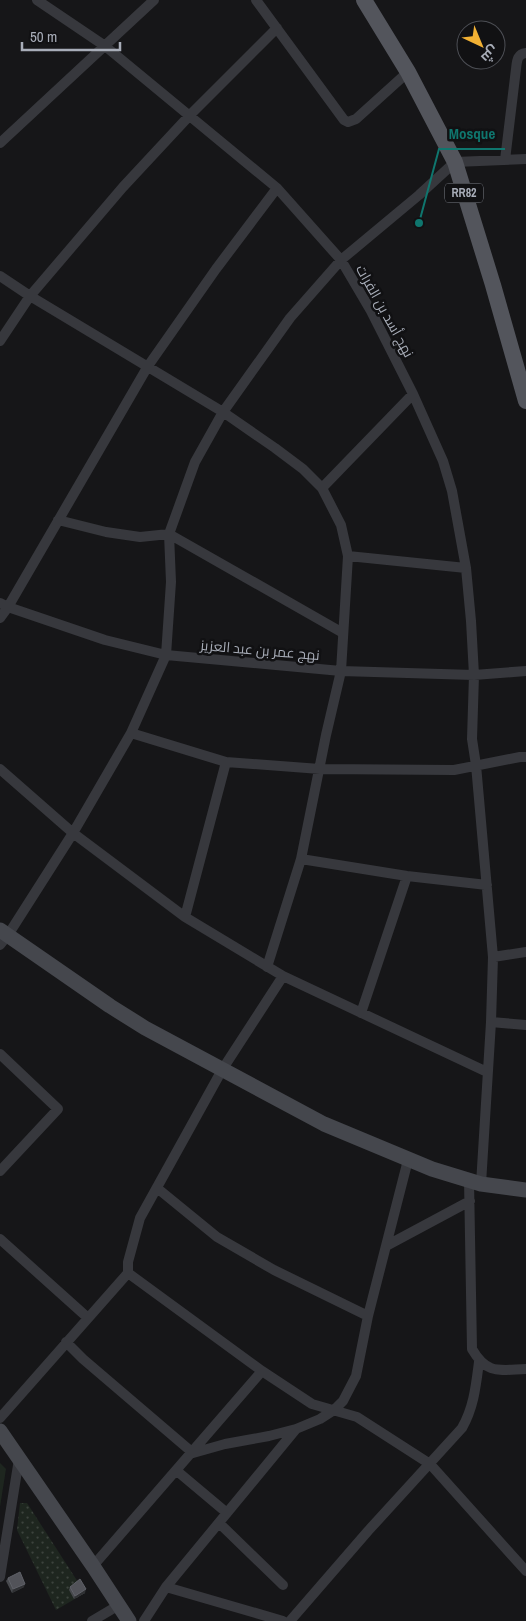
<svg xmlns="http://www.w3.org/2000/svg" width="526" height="1621" font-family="'Archivo Narrow',Cairo,sans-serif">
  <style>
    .grass { fill: url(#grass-dots) }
    .pitch { fill: #1e261f }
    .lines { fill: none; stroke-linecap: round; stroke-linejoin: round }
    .street { stroke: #37383d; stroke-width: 10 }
    .secondary { stroke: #45474d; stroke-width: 15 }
    .primary { stroke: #53555c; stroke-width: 16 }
    .wall { fill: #47494d }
    .shaded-wall { fill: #2f3033 }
    .building { fill: #525359; stroke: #5f6168 }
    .labels { text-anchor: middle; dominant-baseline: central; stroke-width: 5; stroke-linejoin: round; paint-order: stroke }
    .shield { fill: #111113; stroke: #7b7e86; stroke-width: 1 }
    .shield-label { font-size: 12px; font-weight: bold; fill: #a8adb8 }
    .street-label { font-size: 14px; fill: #a8adb8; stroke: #111113 }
    .leader { fill: none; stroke: #0f766e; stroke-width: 2 }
    .callout-dot { fill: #0f766e; stroke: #111113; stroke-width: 2 }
    .callout-label { font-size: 15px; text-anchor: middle; font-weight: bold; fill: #0f766e; stroke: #111113; stroke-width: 5; stroke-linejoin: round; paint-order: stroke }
  </style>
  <defs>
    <pattern id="grass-dots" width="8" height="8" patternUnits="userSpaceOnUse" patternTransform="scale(1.25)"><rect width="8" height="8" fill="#1e261f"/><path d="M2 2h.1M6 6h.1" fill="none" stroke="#3c433d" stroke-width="1.8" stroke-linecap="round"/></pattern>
  </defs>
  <rect width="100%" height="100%" fill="#161618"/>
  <path class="grass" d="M 20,1503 L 27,1503 L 85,1593 L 56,1610 L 17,1530 Z"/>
  <path class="pitch" d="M 0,1463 L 6,1469 L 0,1507 Z"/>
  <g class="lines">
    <path class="street" d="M 37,0 L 105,46 L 277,188 L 341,260 L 371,311 L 413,394 L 443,461 L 452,491 L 466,568 L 471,621 L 474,675 L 472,739 L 476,765 L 493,957 L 491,1022 L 481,1184
      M 256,0 L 344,120 L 348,122 L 356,119 L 408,72
      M 0,143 L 154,0
      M 505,160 L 516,69 C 517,61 517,54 526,53
      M 0,276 L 30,296 L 223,412 L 275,448 L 303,469 L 322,488 L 341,525 L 348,556 L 341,671 L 326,735 L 301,859 L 267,967
      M 0,341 L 30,296 L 123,187 L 190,115 L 277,28
      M 322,488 L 413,394
      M 58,520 L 106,532 L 140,537 L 169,534 L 343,633
      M 348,556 L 466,568
      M 0,603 L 8,607 L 105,640 L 166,655 L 341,671 L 474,675 L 526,671
      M 0,618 L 8,607 L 148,366 L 216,269 L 277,188
      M 131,733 L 226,762 L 320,769 L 454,770 L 520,757 L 526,757
      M 0,769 L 73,833 L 185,917 L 283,976 L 487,1072
      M 301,859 L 407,876 L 487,885
      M 185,917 L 226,762
      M 0,945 L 8,935 L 73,833 L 131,733 L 166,655 L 171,582 L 169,534 L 195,462 L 223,412 L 290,318 L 341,260 L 419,195 L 455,162 L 526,159
      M 493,957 L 526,952
      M 283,976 L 222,1070 L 140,1218 L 128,1262 L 128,1273 L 262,1371 L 312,1404 L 357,1417 L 430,1464 L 526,1571
      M 361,1013 L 407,876
      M 491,1022 L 526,1025
      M 0,1054 L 58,1109 L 0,1171
      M 469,1180 L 472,1349 C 487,1375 499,1370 526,1369
      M 157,1188 L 217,1237 L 274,1270 L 368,1316
      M 0,1239 L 88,1318
      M 386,1246 L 470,1201
      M 66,1342 L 83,1359 L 193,1453 L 225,1444 L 269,1436 L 296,1429 L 320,1419 L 334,1410 L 343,1401 L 356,1376 L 368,1316 L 408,1160
      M 0,1418 L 128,1273
      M 177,1471 L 227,1513
      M 219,1523 L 283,1585
      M 93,1566 L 262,1371
      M 0,1577 L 19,1459
      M 166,1587 L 283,1621
      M 92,1621 L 119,1605
      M 144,1621 L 166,1587 L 296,1429
      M 290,1621 L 368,1531 L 462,1428 C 474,1407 476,1385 479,1362"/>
    <path class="secondary" d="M 0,930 L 110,1006 L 145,1028 L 324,1124 L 432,1169 L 481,1184 L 526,1190
      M 0,1431 L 93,1566 L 129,1621"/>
    <path class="primary" d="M 364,0 L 408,72 L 455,162 L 493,285 L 526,401"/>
  </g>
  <path class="wall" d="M 8,1578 L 24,1587 L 12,1593 L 6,1581 Z
    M 70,1587 L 85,1593 L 74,1599 L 69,1590 Z"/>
  <path class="shaded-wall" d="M 25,1584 L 24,1587 L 12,1593 L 13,1589 Z
    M 86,1589 L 85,1593 L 74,1599 L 75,1596 Z"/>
  <path class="building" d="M 20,1572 L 25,1584 L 13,1589 L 8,1578 Z
    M 80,1579 L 86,1589 L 75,1596 L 70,1587 Z"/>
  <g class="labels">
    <rect class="shield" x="445" y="183.5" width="38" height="19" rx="4"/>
    <g class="shield-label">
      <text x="464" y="193">RR82</text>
    </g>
    <g class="street-label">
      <text transform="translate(385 311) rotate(61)">نهج أسد بن الفرات</text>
      <text transform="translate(260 650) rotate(5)">نهج عمر بن عبد العزيز</text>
    </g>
  </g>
  <path class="leader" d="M419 223L439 149H505"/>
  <circle class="callout-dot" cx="419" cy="223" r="5"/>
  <g class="callout-label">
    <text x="472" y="139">Mosque</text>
  </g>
  <g transform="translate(481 45) rotate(136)"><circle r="24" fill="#111113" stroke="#4d4f55"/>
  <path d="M0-4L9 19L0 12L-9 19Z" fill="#f2b134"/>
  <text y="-8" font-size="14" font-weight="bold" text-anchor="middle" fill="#a8adb8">ش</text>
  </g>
  <path d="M22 42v8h98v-8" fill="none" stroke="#a8adb8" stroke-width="2.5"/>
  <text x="30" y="42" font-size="15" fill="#a8adb8" stroke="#111113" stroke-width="4" paint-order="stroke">50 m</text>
</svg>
